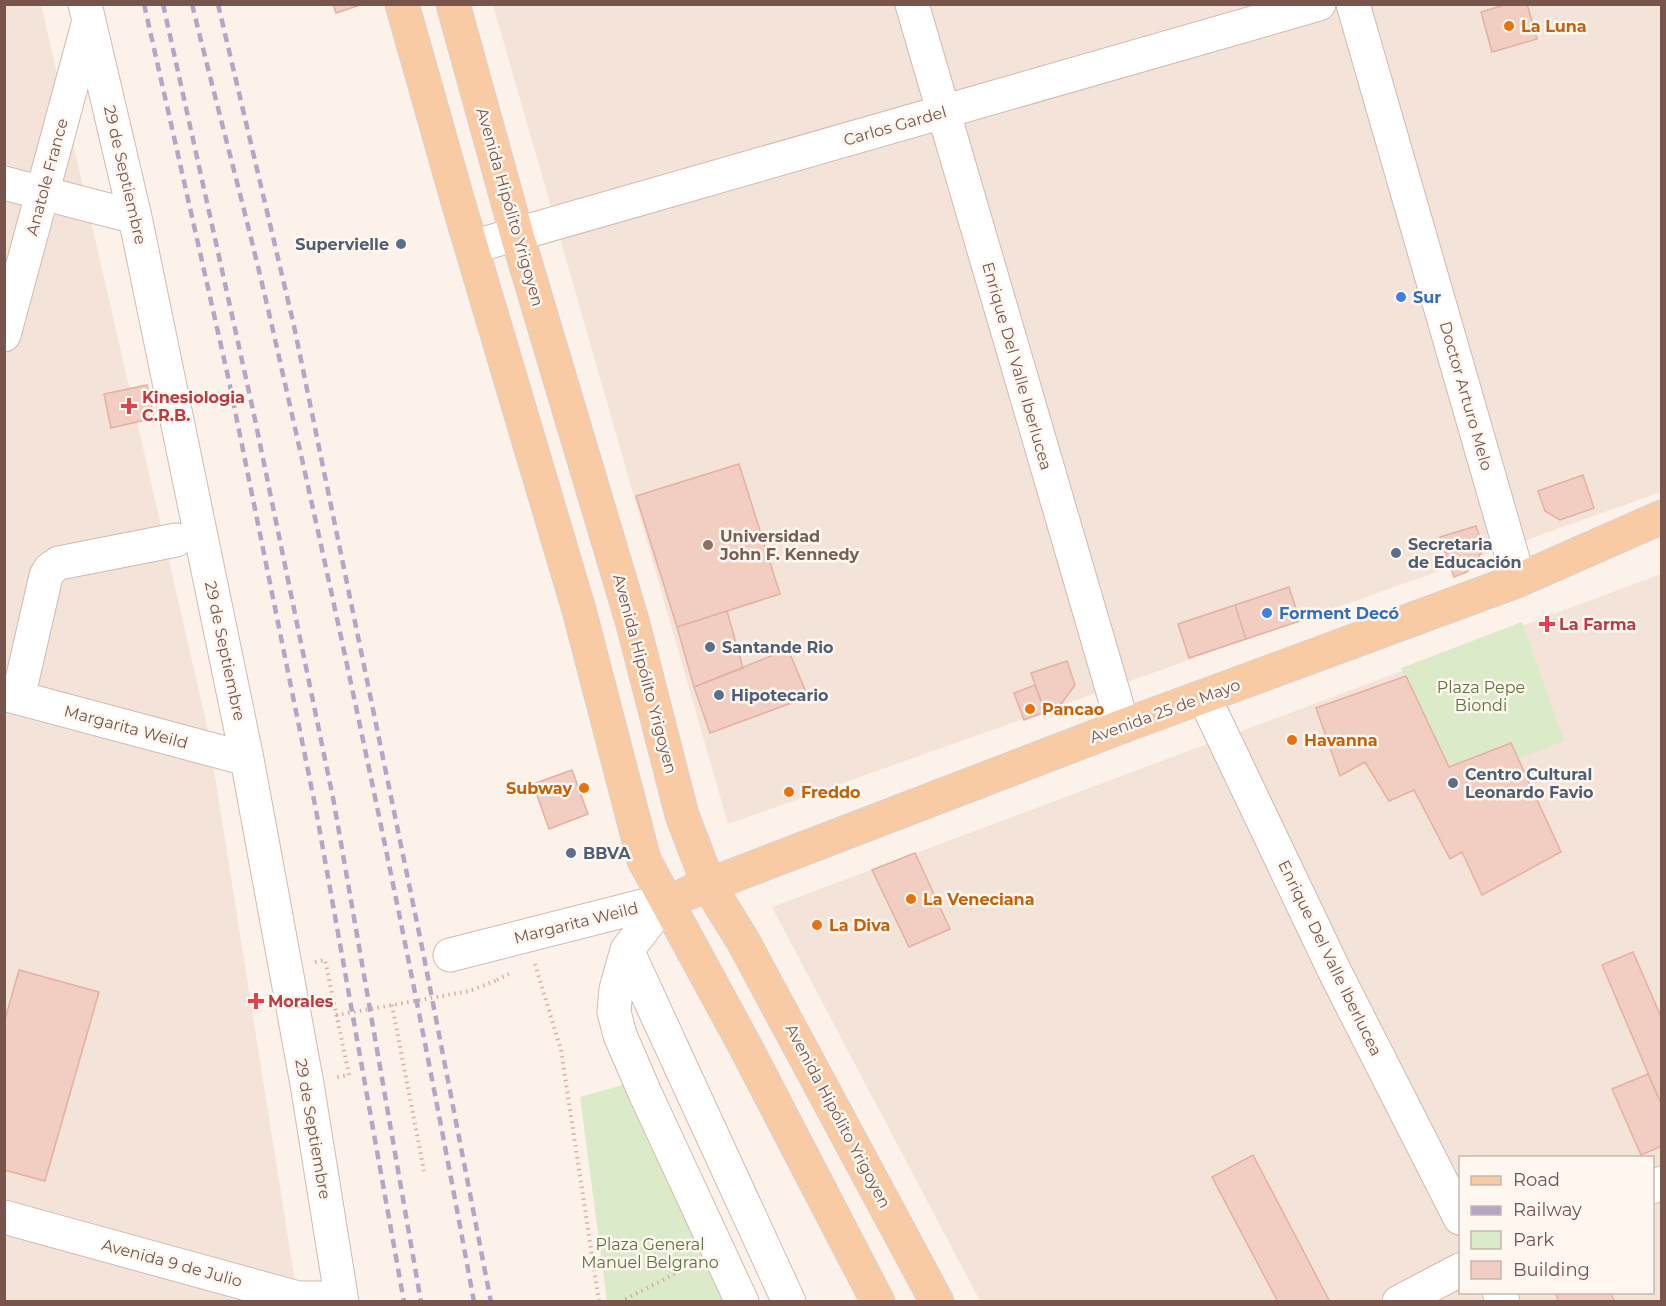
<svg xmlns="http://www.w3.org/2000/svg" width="1666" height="1306" font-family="Montserrat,sans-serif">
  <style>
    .residential { fill: #f4e3d8; fill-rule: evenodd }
    .green { fill: #dbeac8 }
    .building { fill: #f1cdc2; stroke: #e4b0a2; stroke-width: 1.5 }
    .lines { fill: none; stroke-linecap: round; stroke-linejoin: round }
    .minor-casing { stroke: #d1bab1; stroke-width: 35 }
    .major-casing { stroke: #d9cfcd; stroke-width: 35 }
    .path { stroke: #d7afa4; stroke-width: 4; stroke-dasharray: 1.5 4.5; stroke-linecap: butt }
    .minor { stroke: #fff; stroke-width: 33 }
    .major { stroke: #f9cba4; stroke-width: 33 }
    .rail { stroke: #b3a7c7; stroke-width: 4.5; stroke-dasharray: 9 6; stroke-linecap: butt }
    .path-bridge { stroke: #d7afa4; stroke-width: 4; stroke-dasharray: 1.5 4.5; stroke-linecap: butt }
    .food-dot { fill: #e8710a; stroke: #fff7f0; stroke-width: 2 }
    .service-dot { fill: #5c6f8a; stroke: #fff7f0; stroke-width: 2 }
    .shop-dot { fill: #3f7fe0; stroke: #fff7f0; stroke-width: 2 }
    .health-dot { fill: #e0444e; stroke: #fff7f0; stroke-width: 2 }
    .education-dot { fill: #8d6e63; stroke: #fff7f0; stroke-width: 2 }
    .labels { text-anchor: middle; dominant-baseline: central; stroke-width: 5; stroke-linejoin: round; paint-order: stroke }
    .food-label { font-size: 16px; font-weight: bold; fill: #c56008; stroke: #fff7f0; text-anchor: start }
    .street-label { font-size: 16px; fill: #77554d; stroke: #fff7f0 }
    .service-label { font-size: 16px; font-weight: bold; fill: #4e5e75; stroke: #fff7f0; text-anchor: start }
    .shop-label { font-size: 16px; font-weight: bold; fill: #366cbe; stroke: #fff7f0; text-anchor: start }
    .health-label { font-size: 16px; font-weight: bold; fill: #be3a42; stroke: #fff7f0; text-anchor: start }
    .education-label { font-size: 16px; font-weight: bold; fill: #785e54; stroke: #fff7f0; text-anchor: start }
    .park-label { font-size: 16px; fill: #5a7641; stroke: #fff7f0 }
  </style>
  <rect width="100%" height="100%" fill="#fcf2ea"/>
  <path class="residential" d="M 41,4 L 207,726 L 298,1301 L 5,1302 L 4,5 Z
    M 493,5 L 1661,5 L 1661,492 L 728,824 Z
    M 1661,574 L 1661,1301 L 980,1301 L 772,907 ZM 1460,1158 L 1652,1158 L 1652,1292 L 1460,1292 Z"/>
  <path class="green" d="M 1522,622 L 1564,741 L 1518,759 L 1510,743 L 1449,767 L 1401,668 Z
    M 626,1084 L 726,1301 L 607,1301 L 580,1097 Z"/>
  <path class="building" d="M 333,4 L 363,4 L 336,13 Z
    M 1508,4 L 1527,4 L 1537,39 L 1492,52 L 1481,12 Z
    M 147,385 L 154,418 L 111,428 L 104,394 Z
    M 739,464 L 780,594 L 677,627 L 636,496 Z
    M 1583,475 L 1594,508 L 1560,520 L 1545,511 L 1538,491 Z
    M 1476,526 L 1484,549 L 1467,572 L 1454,577 L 1440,537 Z
    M 1289,587 L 1300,621 L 1246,639 L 1235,605 Z
    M 1235,605 L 1246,639 L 1189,658 L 1178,624 Z
    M 727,611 L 743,668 L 694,687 L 677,627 Z
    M 788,649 L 808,697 L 710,733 L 694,687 Z
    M 1067,661 L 1075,685 L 1058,708 L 1045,712 L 1031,673 Z
    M 1406,676 L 1449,767 L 1511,743 L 1561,852 L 1482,895 L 1462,852 L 1450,859 L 1414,790 L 1389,801 L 1365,762 L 1340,776 L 1316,708 Z
    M 1035,685 L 1045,712 L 1024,720 L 1014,693 Z
    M 572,770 L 588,814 L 549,829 L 533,784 Z
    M 915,853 L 950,929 L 909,947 L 872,870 Z
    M 1633,952 L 1662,1019 L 1662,1106 L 1602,965 Z
    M 19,970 L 99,992 L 45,1181 L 4,1170 L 4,1023 Z
    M 1648,1074 L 1662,1106 L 1662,1146 L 1641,1155 L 1612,1089 Z
    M 1253,1155 L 1330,1302 L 1278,1302 L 1212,1177 Z
    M 1555,1292 L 1610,1292 L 1615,1302 L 1559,1302 Z"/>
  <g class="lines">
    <defs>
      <path id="minor" d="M 85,4 L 135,217 L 247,759 L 307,1084 L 342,1302
        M 912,4 L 1123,726
        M 1353,4 L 1519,580
        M 4,183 L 135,217
        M 472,247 L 1319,4
        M 4,335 L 88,24
        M 4,694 L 247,759
        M 1204,697 L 1335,972 L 1460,1218
        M 18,698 L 46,576 L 50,569 L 59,563 L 176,540
        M 666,900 L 627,950 L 616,989 L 614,1012 L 620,1035 L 645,1093 L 742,1302
        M 627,950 L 789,1302
        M 450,955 L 666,900
        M 1652,1187 L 1662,1183
        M 4,1217 L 298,1298 L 341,1298
        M 1499,1292 L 1503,1302
        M 1399,1302 L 1460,1270"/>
      <path id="major" d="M 402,4 L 458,202 L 579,610 L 644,860 L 745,1046 L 878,1302
        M 453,4 L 517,235 L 633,624 L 682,815 L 709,886 L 743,941 L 937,1302
        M 688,893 L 1123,726 L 1519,580 L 1662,517"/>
    </defs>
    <use href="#minor" class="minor-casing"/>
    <use href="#major" class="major-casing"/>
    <path class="path" d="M 315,962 L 325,960 L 349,1075 L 337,1077
      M 535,964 L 561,1050 L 599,1302
      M 497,980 L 509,974
      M 392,1005 L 424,1171
      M 336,1015 L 348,1013
      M 620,1302 L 692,1265"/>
    <use href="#minor" class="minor"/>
    <use href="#major" class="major"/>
    <path class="rail" d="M 144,4 L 229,381 L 316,810 L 404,1302
      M 163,4 L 253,410 L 334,803 L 421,1302
      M 192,4 C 219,115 249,224 274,335 C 347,656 415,978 474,1302
      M 218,4 L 294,326 L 424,957 L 491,1302"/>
    <path class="path-bridge" d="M 348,1013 L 470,991 L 497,980"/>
  </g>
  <g class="food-dot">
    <circle cx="1509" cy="26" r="6"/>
    <circle cx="1030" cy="709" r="6"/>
    <circle cx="1292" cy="740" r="6"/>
    <circle cx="584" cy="788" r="6"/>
    <circle cx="789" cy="792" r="6"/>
    <circle cx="911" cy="899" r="6"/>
    <circle cx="817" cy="925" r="6"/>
  </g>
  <g class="service-dot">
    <circle cx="401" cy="244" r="6"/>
    <circle cx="1396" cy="553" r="6"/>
    <circle cx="710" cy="647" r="6"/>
    <circle cx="719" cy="695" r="6"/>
    <circle cx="1453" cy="783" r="6"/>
    <circle cx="571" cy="853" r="6"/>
  </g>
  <g class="shop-dot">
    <circle cx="1401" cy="297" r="6"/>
    <circle cx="1267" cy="613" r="6"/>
  </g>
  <g class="health-dot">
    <path d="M126 397h6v6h6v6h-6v6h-6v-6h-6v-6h6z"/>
    <path d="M1544 615h6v6h6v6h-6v6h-6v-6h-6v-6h6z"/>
    <path d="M253 992h6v6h6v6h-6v6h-6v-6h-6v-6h6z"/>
  </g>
  <circle class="education-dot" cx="708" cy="545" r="6"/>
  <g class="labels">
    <g class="food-label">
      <text x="1521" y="26">La Luna</text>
      <text x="1042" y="709">Pancao</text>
      <text x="1304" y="740">Havanna</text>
      <text x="572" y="788" text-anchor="end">Subway</text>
      <text x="801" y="792">Freddo</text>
      <text x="923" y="899">La Veneciana</text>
      <text x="829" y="925">La Diva</text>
    </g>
    <g class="street-label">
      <text transform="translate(895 126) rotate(-16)">Carlos Gardel</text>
      <text transform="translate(125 175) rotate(77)">29 de Septiembre</text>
      <text transform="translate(47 177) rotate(-75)">Anatole France</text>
      <text transform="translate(510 207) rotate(74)">Avenida Hipólito Yrigoyen</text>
      <text transform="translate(1017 366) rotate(74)">Enrique Del Valle Iberlucea</text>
      <text transform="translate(1466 396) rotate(74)">Doctor Arturo Melo</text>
      <text transform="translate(225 651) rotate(78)">29 de Septiembre</text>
      <text transform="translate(645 674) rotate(75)">Avenida Hipólito Yrigoyen</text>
      <text transform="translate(1165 711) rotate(-20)">Avenida 25 de Mayo</text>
      <text transform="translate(126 727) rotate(15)">Margarita Weild</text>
      <text transform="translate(576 923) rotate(-14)">Margarita Weild</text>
      <text transform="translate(1330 958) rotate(64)">Enrique Del Valle Iberlucea</text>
      <text transform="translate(838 1116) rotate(62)">Avenida Hipólito Yrigoyen</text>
      <text transform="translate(313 1129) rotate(80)">29 de Septiembre</text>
      <text transform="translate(172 1263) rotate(15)">Avenida 9 de Julio</text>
    </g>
    <g class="service-label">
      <text x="389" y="244" text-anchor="end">Supervielle</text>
      <text x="1408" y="544">Secretaria<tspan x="1408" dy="18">de Educación</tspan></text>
      <text x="722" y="647">Santande Rio</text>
      <text x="731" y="695">Hipotecario</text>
      <text x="1465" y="774">Centro Cultural<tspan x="1465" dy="18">Leonardo Favio</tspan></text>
      <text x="583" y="853">BBVA</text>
    </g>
    <g class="shop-label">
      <text x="1413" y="297">Sur</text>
      <text x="1279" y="613">Forment Decó</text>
    </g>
    <g class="health-label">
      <text x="142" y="397">Kinesiologia<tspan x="142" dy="18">C.R.B.</tspan></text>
      <text x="1559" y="624">La Farma</text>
      <text x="268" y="1001">Morales</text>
    </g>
    <g class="education-label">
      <text x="720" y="536">Universidad<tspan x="720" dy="18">John F. Kennedy</tspan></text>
    </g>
    <g class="park-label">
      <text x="1481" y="687">Plaza Pepe<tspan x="1481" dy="18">Biondi</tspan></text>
      <text x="650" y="1244">Plaza General<tspan x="650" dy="18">Manuel Belgrano</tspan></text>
    </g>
  </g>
  <rect width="1666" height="1306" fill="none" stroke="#77554d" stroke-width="12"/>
  <rect x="1459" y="1156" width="195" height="138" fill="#fff7f0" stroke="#c9b6af" stroke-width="1.5"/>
  <rect x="1471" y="1176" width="30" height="9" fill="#f9cba4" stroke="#c9b6af" stroke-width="1.5"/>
  <text x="1513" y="1186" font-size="18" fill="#77554d">Road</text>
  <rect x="1471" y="1206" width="30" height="9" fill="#b3a7c7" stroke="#c9b6af" stroke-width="1.5"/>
  <text x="1513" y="1216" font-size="18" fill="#77554d">Railway</text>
  <rect x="1471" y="1231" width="30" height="18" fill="#dbeac8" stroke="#c9b6af" stroke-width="1.5"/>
  <text x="1513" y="1246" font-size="18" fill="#77554d">Park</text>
  <rect x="1471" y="1261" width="30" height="18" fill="#f1cdc2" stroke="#c9b6af" stroke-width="1.5"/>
  <text x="1513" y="1276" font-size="18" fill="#77554d">Building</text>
</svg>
